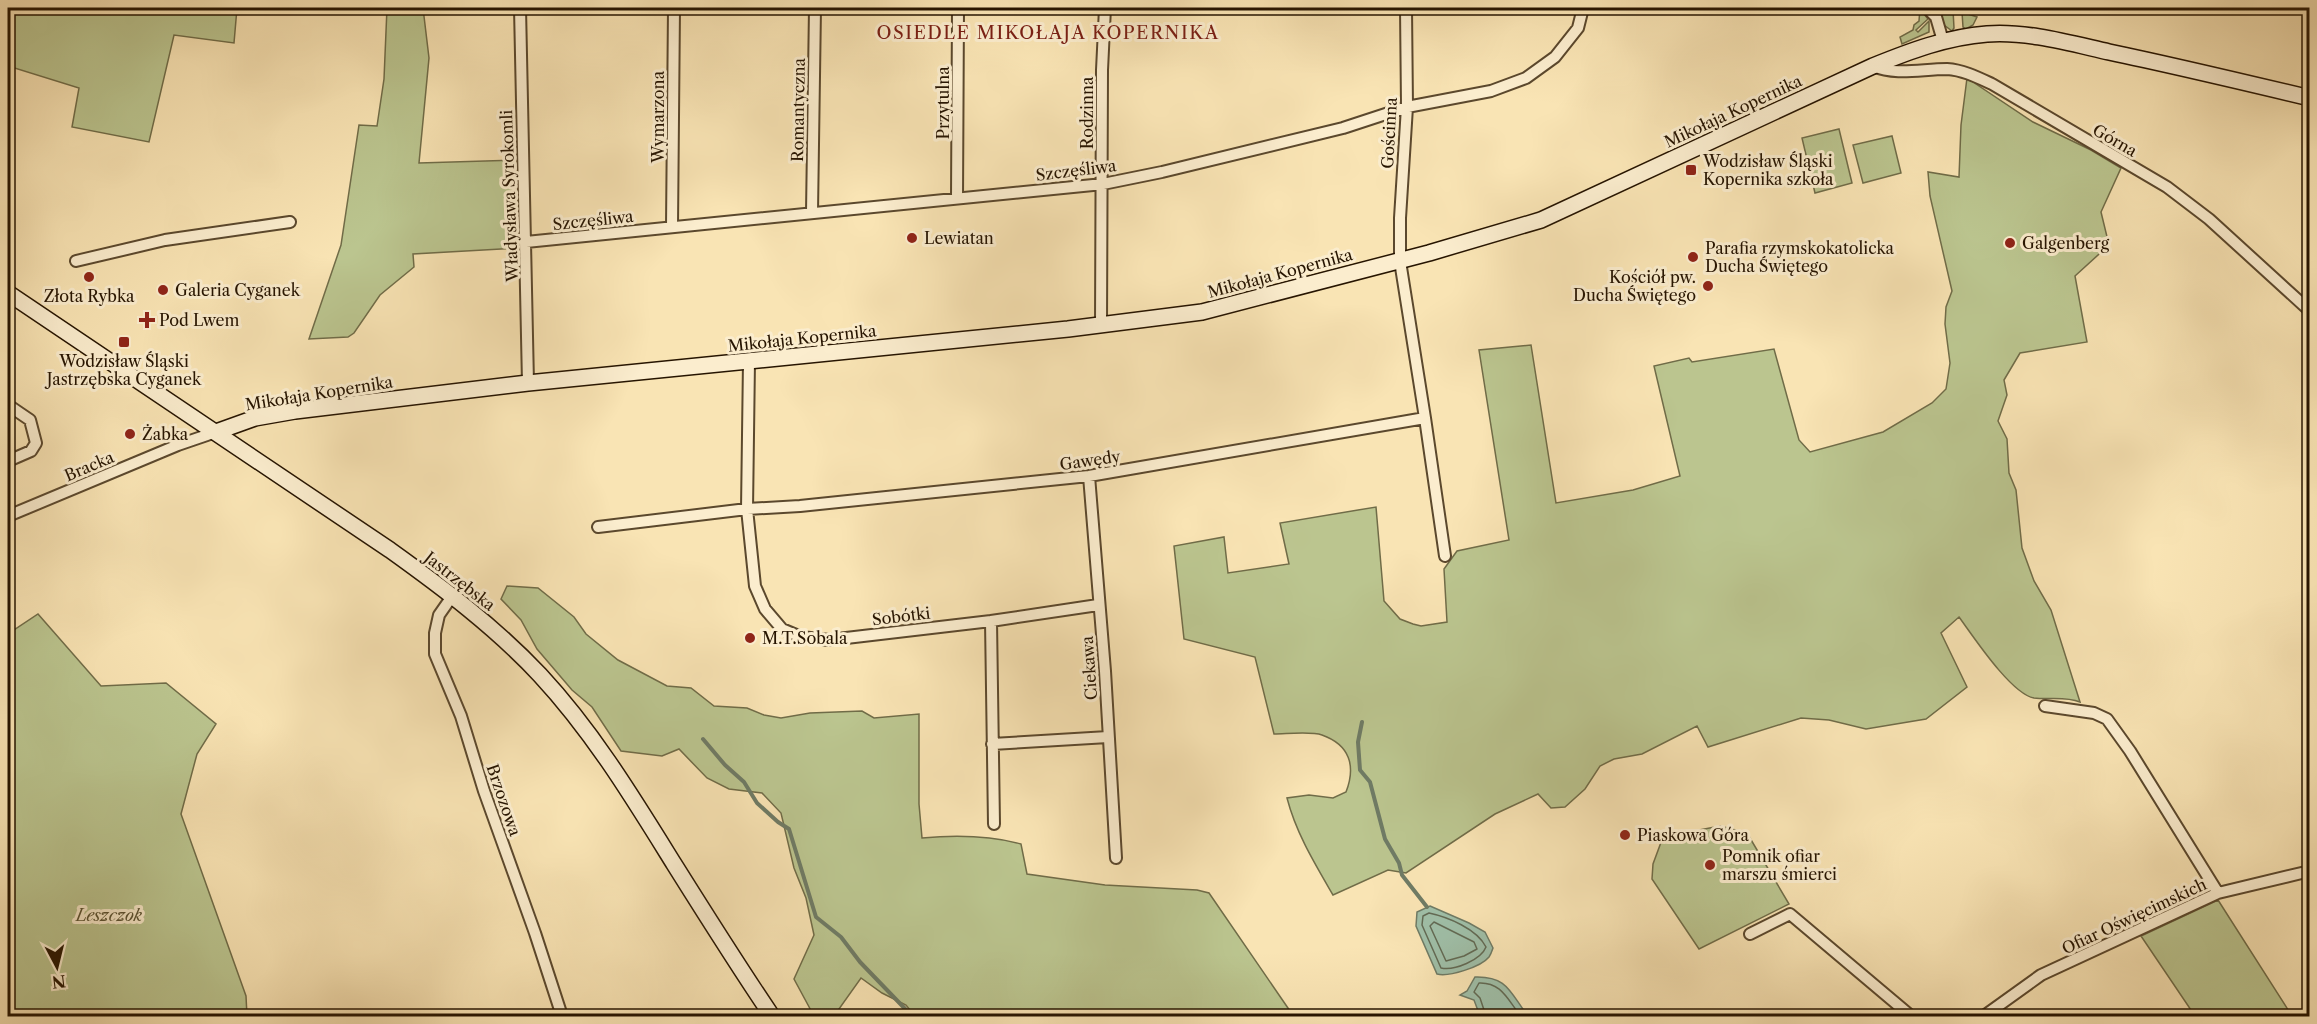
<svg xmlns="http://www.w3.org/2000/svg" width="2317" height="1024" font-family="'Libre Caslon Text',serif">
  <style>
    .green { fill: #bbc58f; stroke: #706c48; stroke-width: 1.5 }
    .water { fill: #9fbfa8; stroke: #6f7b65; stroke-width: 1.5 }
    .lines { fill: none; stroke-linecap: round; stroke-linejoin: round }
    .shore { stroke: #626a54; stroke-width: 1.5 }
    .stream { stroke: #6f7b65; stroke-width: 4 }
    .street-casing { stroke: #5b482d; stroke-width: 14 }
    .secondary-casing { stroke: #261400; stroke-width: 18 }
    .street { stroke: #fbedce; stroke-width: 10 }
    .secondary { stroke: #fbedce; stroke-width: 15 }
    .poi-dot { fill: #8f2418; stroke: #fbedce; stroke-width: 2 }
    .labels { text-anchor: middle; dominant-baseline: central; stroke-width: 6; stroke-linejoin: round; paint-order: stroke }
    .street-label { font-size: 16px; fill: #261400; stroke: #fbedce }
    .poi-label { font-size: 16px; fill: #261400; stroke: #fbedce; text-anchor: start }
    .park-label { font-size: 16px; font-style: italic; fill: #5a5232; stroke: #fbedce }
    .neighbourhood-label { font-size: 18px; letter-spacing: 1.5px; fill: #7a1f14; stroke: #fbedce }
  </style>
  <rect width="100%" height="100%" fill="#f9e4b4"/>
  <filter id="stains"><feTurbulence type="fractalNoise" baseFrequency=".00333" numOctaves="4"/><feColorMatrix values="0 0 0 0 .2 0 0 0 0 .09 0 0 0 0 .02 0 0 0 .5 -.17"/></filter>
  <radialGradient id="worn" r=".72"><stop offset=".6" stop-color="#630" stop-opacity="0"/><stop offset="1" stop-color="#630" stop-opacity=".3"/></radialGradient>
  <path class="green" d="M 8,8 L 237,8 L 234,43 L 174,35 L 149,142 L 72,127 L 79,88 L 8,66 Z
    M 387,8 L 423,8 L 429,58 L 419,163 L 514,160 L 517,248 L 413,254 L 414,267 L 380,295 L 354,333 L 348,337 L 309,339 L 341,245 L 359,125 L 377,126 L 384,79 Z
    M 1920,8 L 1926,11 L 1924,14 L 1928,19 L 1916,30 L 1918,32 L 1929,21 L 1929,32 L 1902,44 L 1900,37 L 1913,30 L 1914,25 L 1919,21 Z
    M 1935,8 L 1953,10 L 1954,28 L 1952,31 L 1944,25 Z
    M 1962,12 L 1977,17 L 1973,25 L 1966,29 L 1963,27 Z
    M 1967,78 L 2033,122 L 2091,150 L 2121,168 L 2101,212 L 2109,245 L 2075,276 L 2087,342 L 2020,353 L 2004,380 L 2007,395 L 1998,421 L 2007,439 L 2009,473 L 2016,490 L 2022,548 L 2034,581 L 2051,610 L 2080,702 C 2065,696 2049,700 2034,698 C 2011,694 1973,636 1959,617 L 1941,633 L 1967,687 L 1926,719 L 1866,729 L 1829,720 L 1801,718 L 1708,747 L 1697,726 L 1642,754 L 1614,759 L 1600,766 L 1585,789 L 1565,807 L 1551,808 L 1538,794 L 1495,814 L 1406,873 L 1388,870 L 1333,895 C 1315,864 1296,833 1287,798 L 1309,795 L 1333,798 L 1346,792 C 1356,766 1350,745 1322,735 C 1311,731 1286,734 1274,734 L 1255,657 L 1184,639 L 1174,546 L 1224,537 L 1228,573 L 1289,564 L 1280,523 L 1376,507 L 1384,601 L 1400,619 L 1413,624 L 1421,626 L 1447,622 L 1444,569 L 1457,551 L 1509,540 L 1479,350 L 1531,345 L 1556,503 L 1633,490 L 1680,476 L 1654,366 L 1689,358 L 1692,362 L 1774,349 L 1799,440 L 1810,452 L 1883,432 L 1932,403 L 1946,389 L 1950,363 L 1945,324 L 1946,307 L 1952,291 L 1930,196 L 1928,172 L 1959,177 L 1961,125 Z
    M 1839,129 L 1852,183 L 1815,193 L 1802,138 Z
    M 1892,136 L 1901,173 L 1863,183 L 1853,145 Z
    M 507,586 L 538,588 L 574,617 L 586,634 L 618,660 L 667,686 L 691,688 L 714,706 L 747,708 L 764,715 L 781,718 L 810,713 L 862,711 L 874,718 L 919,714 L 919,804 L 922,838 C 955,835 988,835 1021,844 L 1027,874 L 1105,885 L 1197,890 L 1209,893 L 1290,1011 L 1278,1016 L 915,1016 L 906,1005 L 882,993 L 861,978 L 834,1016 L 814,1016 L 794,979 L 814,935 L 806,898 L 794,868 L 781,813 L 762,793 L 729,789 L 707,778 L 679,749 L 662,756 L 621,751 L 592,707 L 572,690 L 537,649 L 521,620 L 501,599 Z
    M 38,614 L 101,686 L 166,683 L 216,724 L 197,754 L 181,814 L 246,996 L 247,1016 L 8,1016 L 8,713 L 13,712 L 8,701 L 8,634 Z
    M 1720,826 L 1747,833 L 1789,904 L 1699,949 L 1652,879 L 1653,864 L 1663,837 Z
    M 2218,900 L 2292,1016 L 2195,1016 L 2141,936 Z"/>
  <path class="water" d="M 1430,906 L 1469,923 L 1485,932 L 1493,948 C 1492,951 1491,954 1489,957 C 1481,967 1449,977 1437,974 L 1416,926 L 1417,912 Z
    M 1475,977 C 1508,976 1510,993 1528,1016 L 1480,1016 L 1474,1000 L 1460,995 L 1467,991 Z"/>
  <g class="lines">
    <path class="shore" d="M 1429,913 C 1448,917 1477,929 1486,947 C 1481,960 1454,971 1441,968 L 1422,925 L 1423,916 Z
      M 1434,922 L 1474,942 L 1477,949 L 1464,956 L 1446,961 L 1430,926 Z
      M 1486,1016 L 1480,998 L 1474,992 L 1479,983 C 1502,982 1508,1001 1521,1016"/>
    <path class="stream" d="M 1362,722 L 1358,742 L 1360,770 L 1370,782 L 1385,839 L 1399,863 L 1402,875 L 1427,907
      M 703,739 L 725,765 L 744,782 L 757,803 L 778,822 L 789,829 L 816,917 L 841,937 L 860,962 L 912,1016"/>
    <defs>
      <path id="street" d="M 520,8 L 528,383
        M 1927,8 L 1936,17 L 1943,41
        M 1873,66 C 1897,76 1921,69 1947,69 C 1963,70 1977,77 1992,84 L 2167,187 L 2209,219 L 2310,311
        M 957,198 L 958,8
        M 812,212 L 815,8
        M 672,226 L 674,8
        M 526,242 L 1103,184 L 1162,172 L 1343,128 L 1407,107 L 1491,91 L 1526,78 L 1555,57 L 1578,28 L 1583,8
        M 76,261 L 165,240 L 290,222
        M 1101,325 L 1102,70 L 1105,8
        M 749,361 L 747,509 L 755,586 L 765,609 L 782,629 L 801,637 L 829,640 L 991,621 L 994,824
        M 8,405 L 30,420 L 36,443 L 31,451 L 8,461
        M 1425,418 L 1445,556
        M 1089,476 L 1105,671 L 1116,858
        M 8,516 L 178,445 L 216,432
        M 598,527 L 747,509 L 800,506 L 1089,476 L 1425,418 L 1400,261 L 1400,218 L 1407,107 L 1406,8
        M 453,595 L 439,615 L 435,633 L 435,654 L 461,716 L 484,791 L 535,933 L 562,1016
        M 991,621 L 1098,605
        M 2045,706 L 2094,713 L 2107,719 L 2130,751 L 2218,893
        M 992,744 L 1108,737
        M 1750,934 L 1790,914 L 1911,1016
        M 1984,1016 L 2041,975 L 2218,893 L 2310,871"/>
      <path id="secondary" d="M 8,293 L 390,550 C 443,588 495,627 540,675 C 593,732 633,798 674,864 C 706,915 738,966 772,1016
        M 216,432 L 255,418 L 295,411 L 528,383 L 1068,329 L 1202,312 L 1429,253 L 1541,220 L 1873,66 C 1910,51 1947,37 1987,34 C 2027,31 2069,43 2109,52 C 2176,66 2243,82 2310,98"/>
    </defs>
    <use href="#street" class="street-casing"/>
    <use href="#secondary" class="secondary-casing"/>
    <use href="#street" class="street"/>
    <use href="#secondary" class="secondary"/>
  </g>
  <g class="poi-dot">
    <rect x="1685" y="164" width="12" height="12" rx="3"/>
    <circle cx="912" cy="238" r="6"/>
    <circle cx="2010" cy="243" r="6"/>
    <circle cx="1693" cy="257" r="6"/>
    <circle cx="89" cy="277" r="6"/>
    <circle cx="1708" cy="286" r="6"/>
    <circle cx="163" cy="290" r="6"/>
    <path d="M144 311h6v6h6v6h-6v6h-6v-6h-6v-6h6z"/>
    <rect x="118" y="336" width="12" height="12" rx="3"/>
    <circle cx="130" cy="434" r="6"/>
    <circle cx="750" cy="638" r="6"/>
    <circle cx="1625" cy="835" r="6"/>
    <circle cx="1710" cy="865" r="6"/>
  </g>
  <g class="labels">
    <g class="street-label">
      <text transform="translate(943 103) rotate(-90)">Przytulna</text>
      <text transform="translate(798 110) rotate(-89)">Romantyczna</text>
      <text transform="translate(1733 111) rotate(-25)">Mikołaja Kopernika</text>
      <text transform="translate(1087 113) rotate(-90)">Rodzinna</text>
      <text transform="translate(658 117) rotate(-90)">Wymarzona</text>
      <text transform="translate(1389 133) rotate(-87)">Gościnna</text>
      <text transform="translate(2115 140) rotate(30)">Górna</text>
      <text transform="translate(1076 170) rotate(-7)">Szczęśliwa</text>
      <text transform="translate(509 196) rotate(-92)">Władysława Syrokomli</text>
      <text transform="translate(593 220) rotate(-6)">Szczęśliwa</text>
      <text transform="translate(1280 273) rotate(-15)">Mikołaja Kopernika</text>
      <text transform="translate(802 338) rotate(-6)">Mikołaja Kopernika</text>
      <text transform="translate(319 393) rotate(-9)">Mikołaja Kopernika</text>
      <text transform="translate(1090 460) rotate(-8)">Gawędy</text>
      <text transform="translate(89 466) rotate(-23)">Bracka</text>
      <text transform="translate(460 581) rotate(38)">Jastrzębska</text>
      <text transform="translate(901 616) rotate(-7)">Sobótki</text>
      <text transform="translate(1089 668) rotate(-94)">Ciekawa</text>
      <text transform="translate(504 800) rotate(71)">Brzozowa</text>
      <text transform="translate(2134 916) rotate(-25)">Ofiar Oświęcimskich</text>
    </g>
    <g class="poi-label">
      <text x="1703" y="161">Wodzisław Śląski<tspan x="1703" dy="18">Kopernika szkoła</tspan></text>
      <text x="924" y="238">Lewiatan</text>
      <text x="2022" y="243">Galgenberg</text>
      <text x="1705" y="248">Parafia rzymskokatolicka<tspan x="1705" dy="18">Ducha Świętego</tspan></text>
      <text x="1696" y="277" text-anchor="end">Kościół pw.<tspan x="1696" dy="18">Ducha Świętego</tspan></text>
      <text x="175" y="290">Galeria Cyganek</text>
      <text x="89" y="296" text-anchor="middle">Złota Rybka</text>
      <text x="159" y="320">Pod Lwem</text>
      <text x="124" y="361" text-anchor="middle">Wodzisław Śląski<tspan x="124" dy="18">Jastrzębska Cyganek</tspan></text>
      <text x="142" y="434">Żabka</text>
      <text x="762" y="638">M.T.Sobala</text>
      <text x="1637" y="835">Piaskowa Góra</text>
      <text x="1722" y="856">Pomnik ofiar<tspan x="1722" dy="18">marszu śmierci</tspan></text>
    </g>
    <g class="park-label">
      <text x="109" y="915">Leszczok</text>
    </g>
    <g class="neighbourhood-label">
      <text x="1048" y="33">OSIEDLE MIKOŁAJA KOPERNIKA</text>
    </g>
  </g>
  <rect width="2317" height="1024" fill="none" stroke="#f9e4b4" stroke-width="30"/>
  <rect x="9" y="9" width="2299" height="1006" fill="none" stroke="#261400" stroke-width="3"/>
  <rect x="15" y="15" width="2287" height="994" fill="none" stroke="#261400" stroke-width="1.5"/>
  <g transform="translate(57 967) rotate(173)" stroke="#fbedce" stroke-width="4.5" paint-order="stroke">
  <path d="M0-4.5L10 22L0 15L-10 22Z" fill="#261400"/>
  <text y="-9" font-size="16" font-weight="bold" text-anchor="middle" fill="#261400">N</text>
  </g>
  <rect width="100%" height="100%" filter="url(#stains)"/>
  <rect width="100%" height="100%" fill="url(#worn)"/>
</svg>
